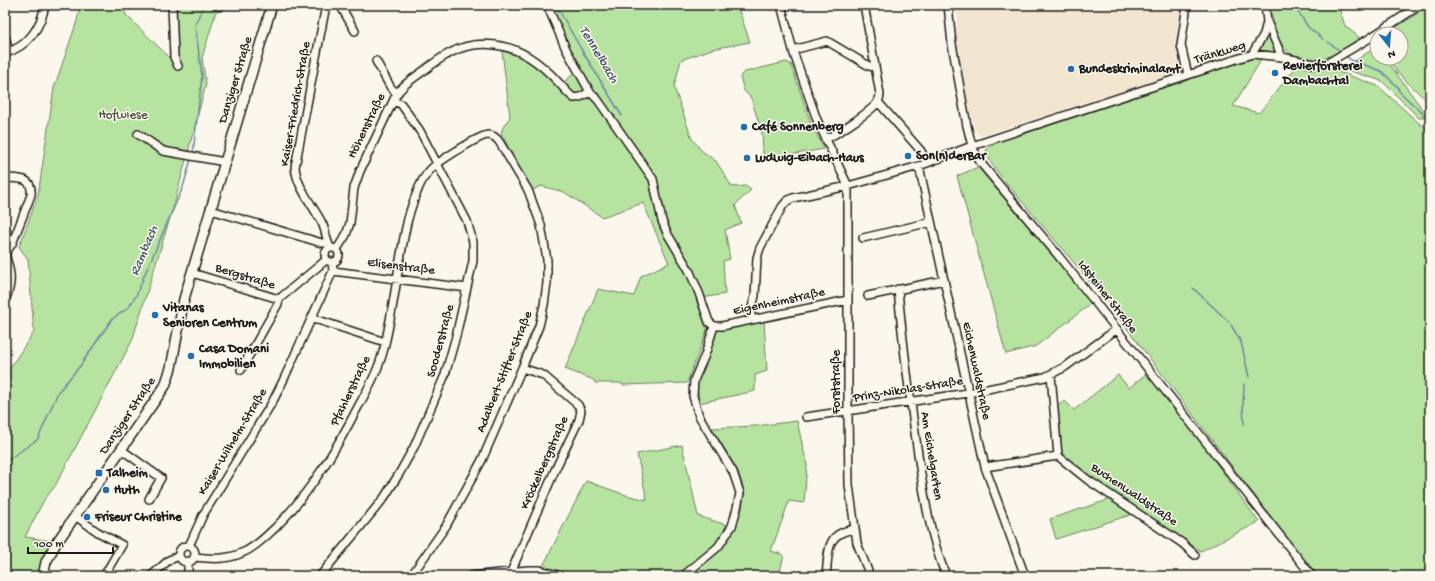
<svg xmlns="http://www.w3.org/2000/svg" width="1435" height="581" font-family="'Gochi Hand',sans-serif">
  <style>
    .built { fill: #f3e6d1 }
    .green { fill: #b7e3a0; stroke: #6a805e }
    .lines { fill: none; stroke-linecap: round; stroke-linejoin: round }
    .stream { stroke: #6b86a2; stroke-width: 1.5 }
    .minor-casing { stroke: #1c1c1c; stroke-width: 10 }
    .major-casing { stroke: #1c1c1c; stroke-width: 12 }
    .minor { stroke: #fbf7ec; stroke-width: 7 }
    .major { stroke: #fbf7ec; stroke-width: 9 }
    .poi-dot { fill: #1f6fb2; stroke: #fbf7ec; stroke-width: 1.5 }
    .labels { text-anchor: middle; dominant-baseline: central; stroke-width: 3; stroke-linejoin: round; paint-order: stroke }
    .street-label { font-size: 13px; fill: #1c1c1c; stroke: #fbf7ec }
    .poi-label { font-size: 13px; font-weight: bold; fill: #1c1c1c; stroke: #fbf7ec; text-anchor: start }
    .park-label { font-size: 13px; fill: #4a5844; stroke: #fbf7ec }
    .water-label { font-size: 14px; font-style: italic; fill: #4a5a6a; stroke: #fbf7ec }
  </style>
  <rect width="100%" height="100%" fill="#fbf7ec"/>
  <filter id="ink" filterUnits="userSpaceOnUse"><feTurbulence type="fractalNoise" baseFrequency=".025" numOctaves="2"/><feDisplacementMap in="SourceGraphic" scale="8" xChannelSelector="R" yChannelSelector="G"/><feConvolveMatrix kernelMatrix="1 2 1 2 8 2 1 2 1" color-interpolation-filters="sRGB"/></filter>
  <g filter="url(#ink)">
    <path class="built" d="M 952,5 L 1183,5 L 1178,28 L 1177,43 L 1180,71 L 1177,74 L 982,136 L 977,133 L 974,129 L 955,42 L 953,24 L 958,21 L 957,14 L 953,13 Z"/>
    <path class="green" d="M 81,5 L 123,5 L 126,15 L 172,60 L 177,56 L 176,5 L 218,5 L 202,58 L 206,84 L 174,205 L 132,341 L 55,486 L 44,500 L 25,537 L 52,541 L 40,576 L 5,576 L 5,375 L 34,332 L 28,259 L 19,247 L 38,195 L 54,88 L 76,24 Z
      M 547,5 L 737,5 L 750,42 L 712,49 L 681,60 L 674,87 L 692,139 L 702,151 L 716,161 L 732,187 L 746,186 L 751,190 L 735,205 L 741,223 L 725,230 L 730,259 L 723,261 L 725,294 L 696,299 L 707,330 L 687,383 L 622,385 L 621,383 L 595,383 L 594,380 L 565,369 L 598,289 L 634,296 L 641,276 L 669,263 L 643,203 L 602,217 L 564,192 L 541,186 L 531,191 L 501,133 L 503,127 L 510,117 L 502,51 C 525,56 542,71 559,86 L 578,70 Z
      M 1269,5 L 1338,5 L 1345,26 L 1360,38 C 1349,45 1331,58 1319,60 C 1313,60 1306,58 1301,57 C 1296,56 1290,55 1287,51 C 1276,40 1273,19 1269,5 Z
      M 1424,5 L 1430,5 L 1430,104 L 1398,73 L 1389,60 L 1389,58 L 1401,58 L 1401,34 L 1385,34 L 1417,14 L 1418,10 Z
      M 1268,35 L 1275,50 L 1274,52 L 1259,50 L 1266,36 Z
      M 1376,47 L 1377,58 L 1385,58 L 1423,110 L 1423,118 L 1419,118 L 1382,81 L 1343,69 Z
      M 1263,57 L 1233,106 L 1259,113 L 1297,66 L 1324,70 L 1328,68 L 1378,86 L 1420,124 L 1430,129 L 1430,576 L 1316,576 L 1103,297 L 1003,179 L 991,163 L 986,150 L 995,143 L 1217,70 L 1254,58 Z
      M 786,62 L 791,64 L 810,121 L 824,149 L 767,159 L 763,155 L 762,133 L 751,98 L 744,91 L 740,77 L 742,74 L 745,72 Z
      M 978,167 L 1092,303 L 1036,346 L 1006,354 L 957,176 Z
      M 5,226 L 12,230 L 11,237 L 5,246 Z
      M 764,321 L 767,371 L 755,375 L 755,391 L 699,403 L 697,385 L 716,330 Z
      M 1147,373 L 1195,434 L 1259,522 L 1201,551 L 1088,478 L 1060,454 L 1056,407 L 1065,401 L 1074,410 L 1118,375 L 1129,388 Z
      M 797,421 L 807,465 L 804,503 L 789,501 L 771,551 L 784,555 L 779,576 L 688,576 L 735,527 L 742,509 L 744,491 L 738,471 L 712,428 L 756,426 Z
      M 682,445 L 698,516 L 730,526 L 717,546 L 682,576 L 573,576 L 542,568 L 586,481 L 626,495 L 647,500 L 637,454 Z
      M 1111,499 L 1133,514 L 1056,539 L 1050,519 Z
      M 531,572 L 551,576 L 512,576 Z"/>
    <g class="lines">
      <path class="stream" d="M 556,5 L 581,49 L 622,116
        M 1294,5 L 1308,27 L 1323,39
        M 1328,42 L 1339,50
        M 1346,56 L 1351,60 L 1381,71 L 1398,87 L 1399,91 L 1422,113
        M 1424,115 L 1430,121
        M 193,153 L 202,76 L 195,24 L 204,5
        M 1193,288 L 1229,322
        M 1231,325 L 1241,342 L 1249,377
        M 1244,384 L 1243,405 L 1244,424
        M 5,462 L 38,439 L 58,392 L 80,366 L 112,319 L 128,308 L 136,296 L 144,276 L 183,187 L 191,159"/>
      <defs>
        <path id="minor" d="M 172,5 L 174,57 L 178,66
          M 326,5 L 295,167 C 297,188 313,205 322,223 C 326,231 326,240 330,247
          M 340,5 L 355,31
          M 547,5 L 566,49 L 590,92 L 598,100 L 653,179 L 662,221 L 667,233 L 689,270 L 699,293 L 709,322 L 714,326
          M 781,5 L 794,54 L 817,120 L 848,186 L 848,411 L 849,485 L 857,543 L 870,576
          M 948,5 L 952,44 L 967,126 L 972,146 L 980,162 L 1057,254 L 1312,576
          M 1187,5 L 1181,45 L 1188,75
          M 219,7 L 219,5
          M 1267,22 L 1282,57
          M 5,36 L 9,52
          M 793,50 L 827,41 L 869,66 L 875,67
          M 5,53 C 28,47 41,27 45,5
          M 1252,54 L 1264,34 L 1267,22 L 1265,5
          M 376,61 L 391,88 L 397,93
          M 878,102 L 921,151 L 927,163
          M 138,134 L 163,151 L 225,162
          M 825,139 C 836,135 870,112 877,103 C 879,100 880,98 880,94 L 864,5
          M 919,166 L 985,467 L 1025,576
          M 5,178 C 18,179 33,176 31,195 L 12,244 L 5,254
          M 211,210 L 322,243 L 328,243
          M 863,238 L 931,222
          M325 255a7 7 0 1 1 14 0a7 7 0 1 1-14 0Z
          M 337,249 L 346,235 L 350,223 L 354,188 L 360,171 L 395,97 C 401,86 412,79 422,72 C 431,65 440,58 450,53 C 474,40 505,42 529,57 C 540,64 550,73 559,83 C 564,88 568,94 574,98 L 580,97 L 590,92
          M 5,254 C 11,272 13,283 5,300
          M 333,271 L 467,288
          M 192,273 L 279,299 L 326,260
          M 898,289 C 902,340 909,390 916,440 C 923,488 928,531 946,576
          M 868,296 L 944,280
          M 312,318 L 385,342
          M 751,319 L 751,311 L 755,296 L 757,258 L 760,248 L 782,207 L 787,201 L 793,198 L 848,186 L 919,166 L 972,146 L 1252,54 L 1282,57 L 1319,65 L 1324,65 L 1370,38 L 1420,5
          M 714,326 L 722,326 L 848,300
          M 241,370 L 278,304 L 279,299
          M 1051,375 L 1058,456
          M 806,417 L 968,393 L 1045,377 L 1065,367 L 1117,329
          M 122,450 L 161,478 L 149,499
          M 985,467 L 1058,456 L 1088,480 L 1182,543 L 1195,555
          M 75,516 L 98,532 L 122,545 L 104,576
          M179 554a8 8 0 1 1 16 0a8 8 0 1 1-16 0Z
          M 189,546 L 203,515 L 273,401 L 283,381 L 333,271 L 332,262
          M 194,557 C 212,559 228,560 244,552 C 256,547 265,537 275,528 C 311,492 335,451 358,407 C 368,389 378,371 383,352 C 391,322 395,290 400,260 C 404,237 407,216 416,195 C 419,186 424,176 431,169 C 438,162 478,136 488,135 C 493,135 497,138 500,143 L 528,190 L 541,225 L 547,260 L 547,283 L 544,305 L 539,326 L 522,368 L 482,460 L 446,526 L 411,576
          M 511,572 L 555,470 L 579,420 L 581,411 L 578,405 L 543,375 L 522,368
          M 151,576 L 169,560 L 179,556
          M 188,576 L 188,561
          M 320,576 L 384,498 L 399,474 L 414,447 L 445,375 L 456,336 L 473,261 L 473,242 L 467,221 L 420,131 L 401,104 L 393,101
          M 471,576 L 528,570 L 540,570 L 561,576
          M 683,576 L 718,547 L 732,526 L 737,508 L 740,493 L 733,472 L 699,416 L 693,396 L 694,380 L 705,355 L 714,326
          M 826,576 C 829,551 825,533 855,529"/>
        <path id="major" d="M 43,576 L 46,562 L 55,545 L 165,386 L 171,368 L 184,299 L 272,5"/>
      </defs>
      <use href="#minor" class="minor-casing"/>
      <use href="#major" class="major-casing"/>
      <use href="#minor" class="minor"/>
      <use href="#major" class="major"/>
    </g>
  </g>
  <g class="poi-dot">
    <circle cx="1071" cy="69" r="4"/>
    <circle cx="1275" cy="73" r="4"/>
    <circle cx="744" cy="127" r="4"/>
    <circle cx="908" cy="156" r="4"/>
    <circle cx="747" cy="158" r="4"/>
    <circle cx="155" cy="315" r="4"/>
    <circle cx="191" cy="356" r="4"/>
    <rect x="95" y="469" width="8" height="8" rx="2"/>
    <circle cx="106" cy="490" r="4"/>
    <circle cx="87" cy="517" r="4"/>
  </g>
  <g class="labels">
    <g class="street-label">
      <text transform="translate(1220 53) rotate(-17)">Tränkweg</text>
      <text transform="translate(236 80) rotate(-73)">Danziger Straße</text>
      <text transform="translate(296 104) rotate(-80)">Kaiser-Friedrich-Straße</text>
      <text transform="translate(367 126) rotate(-64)">Höhenstraße</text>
      <text transform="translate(401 267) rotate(7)">Elisenstraße</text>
      <text transform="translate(245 277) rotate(17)">Bergstraße</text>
      <text transform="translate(1107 297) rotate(52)">Idsteiner Straße</text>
      <text transform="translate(779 302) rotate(-12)">Eigenheimstraße</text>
      <text transform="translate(441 341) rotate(-75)">Sooderstraße</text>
      <text transform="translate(976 371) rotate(78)">Eichenwaldstraße</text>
      <text transform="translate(505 372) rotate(-68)">Adalbert-Stifter-Straße</text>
      <text transform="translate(836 382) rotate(-90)">Forststraße</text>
      <text transform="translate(908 390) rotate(-9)">Prinz-Nikolas-Straße</text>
      <text transform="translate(351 391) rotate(-64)">Pfahlerstraße</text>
      <text transform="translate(128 416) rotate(-56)">Danziger Straße</text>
      <text transform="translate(233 442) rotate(-59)">Kaiser-Wilhelm-Straße</text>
      <text transform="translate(931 456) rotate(81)">Am Eichelgarten</text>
      <text transform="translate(545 463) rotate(-66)">Kröckelbergstraße</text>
      <text transform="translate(1134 495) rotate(34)">Buchenwaldstraße</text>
    </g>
    <g class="poi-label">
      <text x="1283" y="66">Revierförsterei<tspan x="1283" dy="15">Dambachtal</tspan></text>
      <text x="1079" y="69">Bundeskriminalamt</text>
      <text x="752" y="127">Café Sonnenberg</text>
      <text x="916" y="156">Son(n)derBar</text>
      <text x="755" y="158">Ludwig-Eibach-Haus</text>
      <text x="163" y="308">Vitanas<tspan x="163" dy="15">Senioren Centrum</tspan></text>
      <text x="199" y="349">Casa Domani<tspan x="199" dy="15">Immobilien</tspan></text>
      <text x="107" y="473">Talheim</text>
      <text x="114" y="490">Huth</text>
      <text x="95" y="517">Friseur Christine</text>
    </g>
    <g class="park-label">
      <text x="123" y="115">Hofwiese</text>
    </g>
    <g class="water-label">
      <text transform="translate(598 55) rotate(59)">Tennelbach</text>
      <text transform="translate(145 251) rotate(-67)">Rambach</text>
    </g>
  </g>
  <rect width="1435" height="581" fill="none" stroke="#fbf7ec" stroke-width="20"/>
  <rect x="10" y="10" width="1415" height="561" fill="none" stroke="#1c1c1c" stroke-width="1.5" filter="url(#ink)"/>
  <g transform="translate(1389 46) rotate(163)"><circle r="19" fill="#fbf7ec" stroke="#a29f99"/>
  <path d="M0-3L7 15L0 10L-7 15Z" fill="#1f6fb2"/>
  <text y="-6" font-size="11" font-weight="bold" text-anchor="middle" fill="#1c1c1c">N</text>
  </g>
  <path d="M28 547v6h85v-6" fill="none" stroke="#1c1c1c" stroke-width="2"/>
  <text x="34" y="547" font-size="12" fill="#1c1c1c" stroke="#fbf7ec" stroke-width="3" paint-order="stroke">100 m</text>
</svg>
